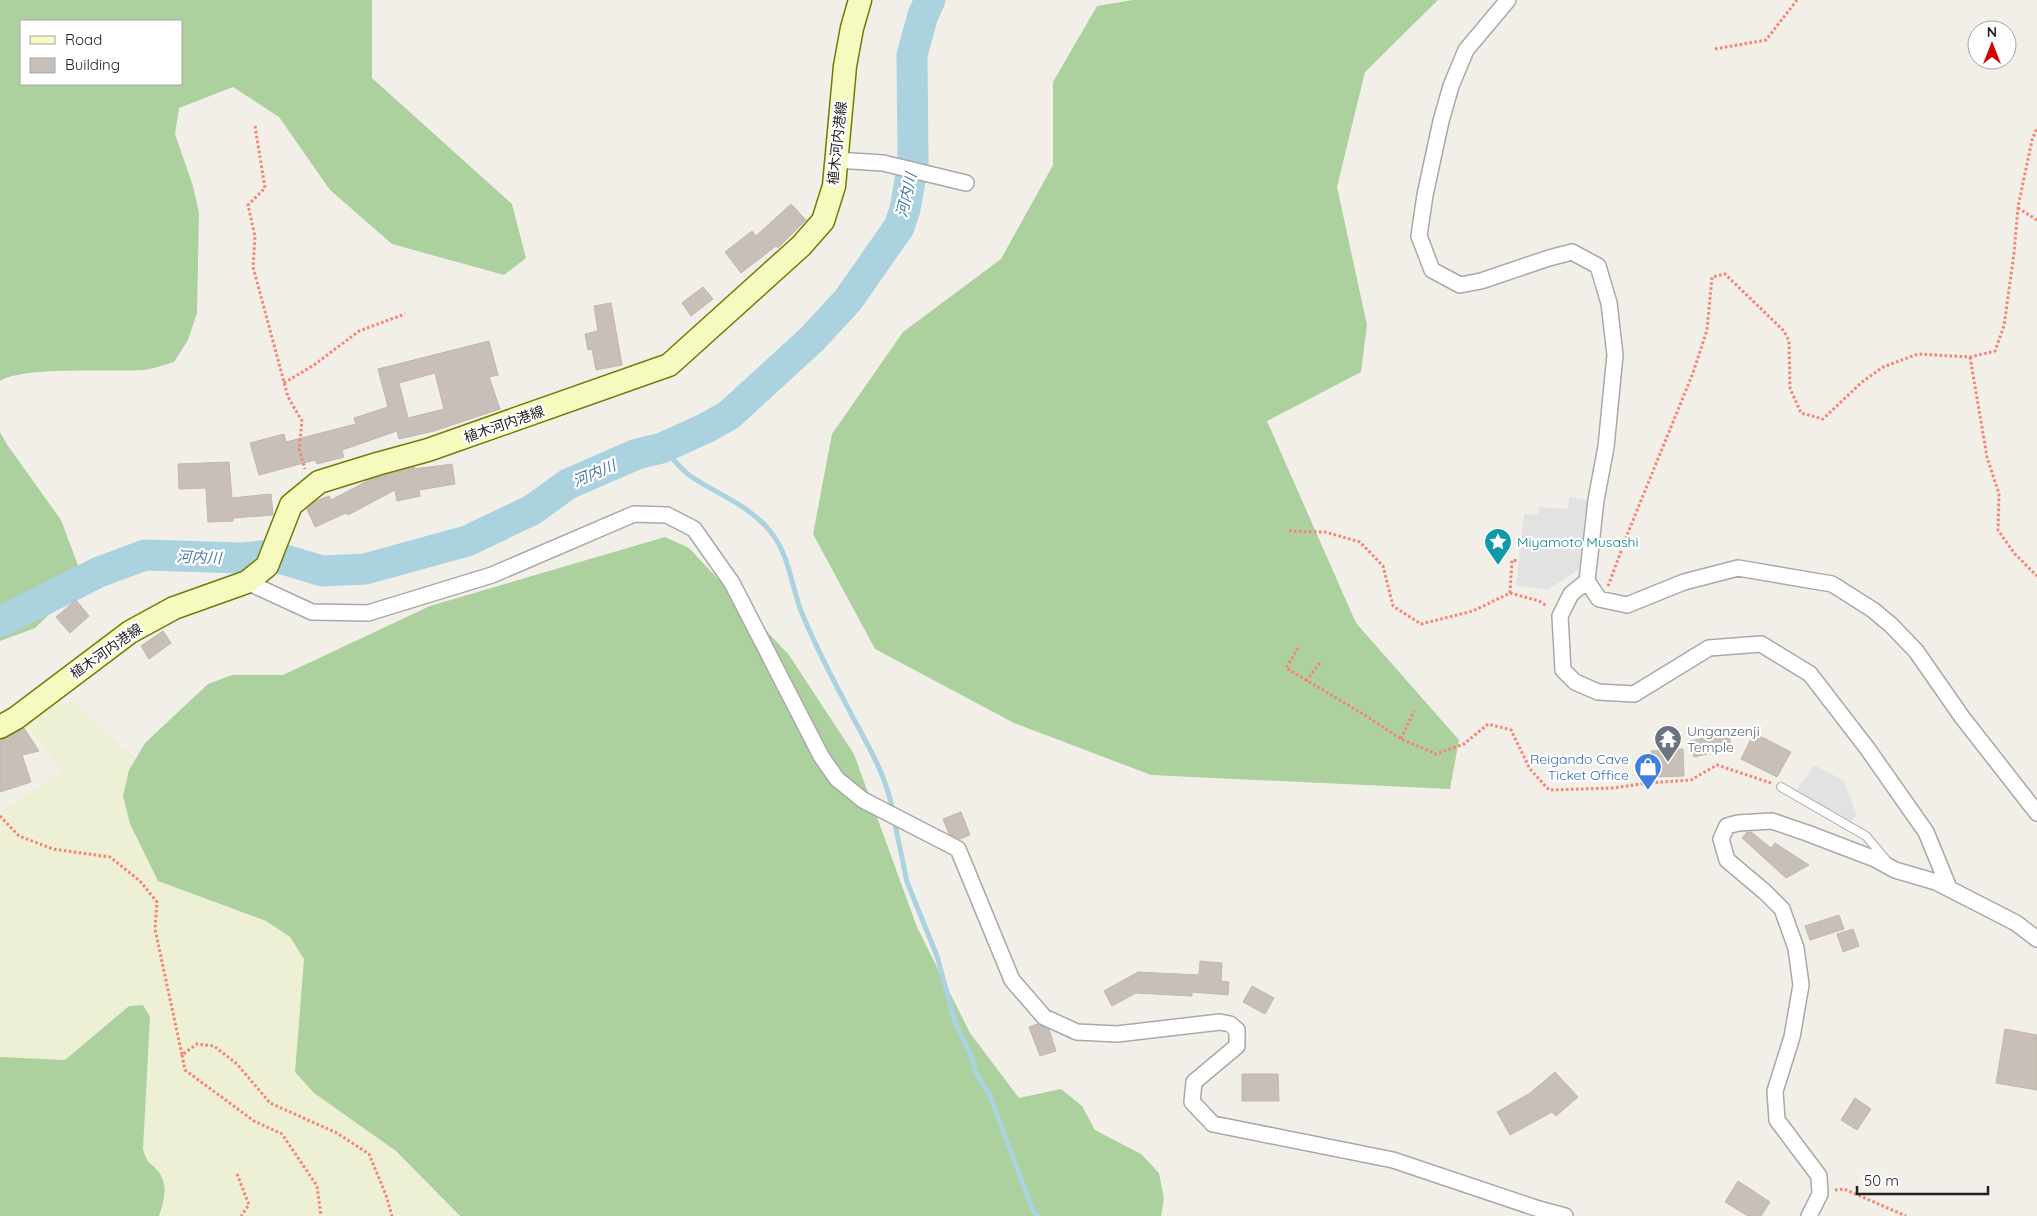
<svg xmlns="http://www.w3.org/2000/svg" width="2037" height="1216" font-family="Quicksand,'Noto Sans JP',sans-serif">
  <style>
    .farmland { fill: #eef0d5 }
    .forest { fill: #add19e; fill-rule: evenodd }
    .parking { fill: #e2e2e2 }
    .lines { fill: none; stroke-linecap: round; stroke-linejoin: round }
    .stream { stroke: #aad3df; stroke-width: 5 }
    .river { stroke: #aad3df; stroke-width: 31 }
    .building { fill: #c7bfb8; stroke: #c4b6ab; fill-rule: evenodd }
    .service-casing { stroke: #a9a9a9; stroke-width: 10 }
    .minor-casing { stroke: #a9a9a9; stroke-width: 18 }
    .secondary-casing { stroke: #707d05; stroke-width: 25 }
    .path { stroke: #fa8072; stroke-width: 3; stroke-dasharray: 2.5 2.5; stroke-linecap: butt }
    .service { stroke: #fff; stroke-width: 8 }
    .minor { stroke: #fff; stroke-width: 15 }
    .secondary { stroke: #f7fabf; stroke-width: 22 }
    .labels { text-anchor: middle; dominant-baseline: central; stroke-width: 4.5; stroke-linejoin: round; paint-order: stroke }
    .street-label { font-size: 14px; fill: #222; stroke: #fff }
    .culture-label { font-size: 14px; fill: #0d838f; stroke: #fff; text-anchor: start }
    .worship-label { font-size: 14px; fill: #5b616d; stroke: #fff; text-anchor: start }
    .shop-label { font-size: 14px; fill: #366cbe; stroke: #fff; text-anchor: end }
    .water-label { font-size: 15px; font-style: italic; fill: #4a7aab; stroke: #fff }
  </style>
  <rect width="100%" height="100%" fill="#f2efe9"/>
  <path class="farmland" d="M 57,699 L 67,706 L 71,701 L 135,758 L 129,770 L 123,796 L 130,824 L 158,881 L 266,921 L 290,937 L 304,959 L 295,1072 L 314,1093 L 396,1151 L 460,1216 L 159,1216 L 165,1196 L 158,1170 L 147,1162 L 143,1149 L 150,1017 L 128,1006 L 65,1060 L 0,1057 L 0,811 L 8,808 L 61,771 L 26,724 Z"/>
  <path class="forest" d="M 0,0 L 372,0 L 372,78 L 512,204 L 526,258 L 504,275 L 392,244 L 330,190 L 279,117 L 233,87 L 179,108 L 175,134 L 193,186 L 199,213 L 197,313 L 188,340 L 174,362 C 164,365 153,369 143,370 C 113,372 21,366 0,381 ZM 181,21 L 181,84 L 21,84 L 21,21 Z
    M 1133,0 L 1438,0 L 1365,72 L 1337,187 L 1367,325 L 1361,372 L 1267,421 L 1356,623 L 1459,740 L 1450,789 L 1151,775 L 1014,723 L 875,649 L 813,534 L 832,434 L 903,332 L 1001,259 L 1053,165 L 1053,82 L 1097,6 Z
    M 0,432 L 6,443 L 61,520 L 84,581 L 35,628 L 0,641 Z
    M 665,537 L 689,548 L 789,655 L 854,754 L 917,927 L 970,1033 L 1019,1098 L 1061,1089 L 1082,1106 L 1095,1130 L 1141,1154 L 1159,1173 L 1164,1199 L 1161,1216 L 460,1216 L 396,1151 L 314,1093 L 295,1072 L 304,959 L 290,937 L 266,921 L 158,881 L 130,824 L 123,796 L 129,770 L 145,743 L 208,684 L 232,675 L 283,675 L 430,606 Z
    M 143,1005 L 150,1017 L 143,1149 C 148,1166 149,1160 158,1171 C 169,1185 164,1201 159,1216 L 0,1216 L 0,1057 L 65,1060 L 129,1006 Z"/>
  <path class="parking" d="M 1569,497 L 1587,500 L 1579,569 L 1548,590 L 1516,585 L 1524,514 L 1539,515 L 1539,507 L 1568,509 Z
    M 1814,765 L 1843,780 L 1857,815 L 1851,822 L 1793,795 Z"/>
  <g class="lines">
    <path class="stream" d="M 662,448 C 671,456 679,467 689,475 C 716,494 748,504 770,531 C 789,554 791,584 801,611 C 814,643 830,674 846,704 C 865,742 884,768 893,811
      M 894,819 L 907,882 L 937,956 L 955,1022 L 973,1060 L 976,1073 L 989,1093 L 1033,1211 L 1038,1216"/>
    <path class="river" d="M 0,622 L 99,572 L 145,555 L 243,558 L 269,555 L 322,571 L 365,569 L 467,541 L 532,510 L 568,484 L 637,454 L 662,448 L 706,428 L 729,415 L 812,339 L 848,300 L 899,227 L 905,209 L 913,163 L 912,55 L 923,15 L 930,0"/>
  </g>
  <path class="building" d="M 791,204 L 806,220 L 778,248 L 776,246 L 741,273 L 725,252 L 752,231 L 756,236 Z
    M 703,287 L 713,299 L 691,316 L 682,303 Z
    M 611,303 L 622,365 L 596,370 L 592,349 L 588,350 L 585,334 L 598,331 L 594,306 Z
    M 489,341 L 498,375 L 489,377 L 500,409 L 434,431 L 399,439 L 397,431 L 342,450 L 344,457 L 317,464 L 315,460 L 259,475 L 250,443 L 284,434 L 286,442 L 356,424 L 354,418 L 388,407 L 378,369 ZM 435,373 L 444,409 L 408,418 L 399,383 Z
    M 229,462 L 232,498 L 271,494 L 273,515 L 233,518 L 233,521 L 208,522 L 206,488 L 179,489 L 178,464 Z
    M 452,464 L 455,484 L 419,490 L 420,496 L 397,501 L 395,490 L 348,515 L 346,513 L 315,527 L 307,509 L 316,501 L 329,496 L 331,500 L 369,480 L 414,467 L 414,469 Z
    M 76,600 L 89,616 L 70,633 L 56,617 Z
    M 163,631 L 171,643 L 149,659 L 141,646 Z
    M 24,728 L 39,751 L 22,755 L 31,782 L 0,792 L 0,740 Z
    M 1728,733 L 1732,748 L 1694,757 L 1690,741 Z
    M 1754,733 L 1791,752 L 1777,777 L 1741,759 Z
    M 1683,749 L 1684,776 L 1652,777 L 1651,751 Z
    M 961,812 L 970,835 L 960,839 L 949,834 L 943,819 Z
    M 1747,832 L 1751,832 L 1771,848 L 1775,843 L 1809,865 L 1786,878 L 1742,838 Z
    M 1839,915 L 1844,929 L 1810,940 L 1805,926 Z
    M 1853,929 L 1859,946 L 1843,952 L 1837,934 Z
    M 1200,961 L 1222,963 L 1221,981 L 1229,982 L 1228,995 L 1192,992 L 1192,996 L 1136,993 L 1112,1006 L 1104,991 L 1138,972 L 1199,975 Z
    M 1252,986 L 1274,998 L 1265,1014 L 1243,1002 Z
    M 1037,1024 L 1049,1029 L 1056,1051 L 1040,1056 L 1029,1027 Z
    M 2005,1029 L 2037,1035 L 2037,1090 L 1996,1083 Z
    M 1555,1072 L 1578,1097 L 1556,1116 L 1552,1112 L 1510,1135 L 1497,1112 L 1530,1093 Z
    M 1242,1074 L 1278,1074 L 1279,1101 L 1242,1101 Z
    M 1855,1098 L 1871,1109 L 1857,1130 L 1841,1120 Z
    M 1738,1181 L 1770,1202 L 1761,1216 L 1748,1216 L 1725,1202 Z"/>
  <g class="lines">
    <defs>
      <path id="service" d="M 1781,787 L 1866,836 L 1887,861"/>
      <path id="minor" d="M 1508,0 L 1466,50 L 1451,86 L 1441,121 L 1425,195 L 1419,236 L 1432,270 L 1460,285 L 1481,281 L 1549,258 L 1572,252 L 1598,266 L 1609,303 L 1615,355 L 1606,447 L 1596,500 L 1587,581 L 1599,599 L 1627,605 L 1684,582 L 1738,568 L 1832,584 L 1873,610 L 1891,625 L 1916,651 L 1962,717 L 2037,813
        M 836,160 L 883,163 L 966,183
        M 1587,581 L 1571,594 L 1560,616 L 1563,670 L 1575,682 L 1598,692 L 1634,694 L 1709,648 L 1761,644 L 1810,674 L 1867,748 L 1926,832 L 1949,888
        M 247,582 L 312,612 L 368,613 L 492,575 L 634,514 L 667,515 L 694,529 L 732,583 L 821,756 L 837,779 L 863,800 L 958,849 L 1012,980 L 1044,1017 L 1077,1032 L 1117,1034 L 1220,1022 L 1230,1024 L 1237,1030 L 1237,1046 L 1194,1082 L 1192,1102 L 1213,1124 L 1393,1160 L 1539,1209 L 1565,1216
        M 1809,1216 L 1820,1194 L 1819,1176 L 1777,1120 L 1775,1091 L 1792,1037 L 1801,985 L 1796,948 L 1782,909 L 1765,892 L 1727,860 L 1721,839 L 1727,826 L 1738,823 L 1772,821 L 1807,833 L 1875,859 L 1895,870 L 1936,882 L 2016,923 L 2037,939"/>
      <path id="secondary" d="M 0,727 L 16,718 L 130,632 L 174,608 L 247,582 L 267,566 L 291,505 L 319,482 L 377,464 L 428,450 L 669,365 L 801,246 L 823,221 L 834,186 L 845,66 L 852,28 L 860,0"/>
    </defs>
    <use href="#service" class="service-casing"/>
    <use href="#minor" class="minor-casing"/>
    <use href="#secondary" class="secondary-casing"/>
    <path class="path" d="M 1715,49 L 1766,40 L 1797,0
      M 255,126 L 265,188 L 248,205 L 255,237 L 253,267 L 288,397 L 302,421 L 299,449 L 305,469
      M 2018,208 L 2037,220
      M 1970,357 L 1987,457 L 1999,494 L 1998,530 L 2014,553 L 2037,576
      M 284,383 L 314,365 L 359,331 L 405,314
      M 1289,531 L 1325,532 L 1360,542 L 1383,566 L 1393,606 L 1421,624 L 1473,611 L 1510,593 L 1539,601 L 1547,606
      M 1608,586 L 1629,530 L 1693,373 L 1707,330 L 1712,277 L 1725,274 L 1784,331 L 1789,341 L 1790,388 L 1801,413 L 1823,419 L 1862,382 L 1883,367 L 1918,354 L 1970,357 L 1995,351 L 2004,326 L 2014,253 L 2018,207 L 2032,140 L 2037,128
      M 1510,593 L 1512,560 L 1518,561
      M 1298,648 L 1286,668 L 1368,717 L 1401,739 L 1436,754 L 1464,744 L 1488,724 L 1511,730 L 1530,769 L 1549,790 L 1614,788 L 1647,783 L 1691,780 L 1717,765 L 1771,783
      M 1306,681 L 1321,661
      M 1401,739 L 1414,711
      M 0,816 L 19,836 L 53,849 L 110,857 L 140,881 L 157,902 L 155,929 L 182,1055 L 197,1044 L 214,1046 L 237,1064 L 270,1103 L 337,1133 L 369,1154 L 386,1195 L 392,1216
      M 182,1055 L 185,1070 L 254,1121 L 282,1134 L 317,1186 L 321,1216
      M 237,1174 L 249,1205 L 241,1216
      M 1835,1190 L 1844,1189 L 1906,1216"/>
    <use href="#service" class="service"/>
    <use href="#minor" class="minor"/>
    <use href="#secondary" class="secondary"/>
  </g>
  <defs>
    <symbol id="sight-pin" viewBox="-11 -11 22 30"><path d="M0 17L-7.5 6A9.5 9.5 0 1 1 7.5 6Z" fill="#0f9aa8" stroke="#fff"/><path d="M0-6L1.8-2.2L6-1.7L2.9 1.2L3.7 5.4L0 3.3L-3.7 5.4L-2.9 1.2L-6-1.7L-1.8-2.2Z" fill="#fff"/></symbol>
    <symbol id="temple-pin" viewBox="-11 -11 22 30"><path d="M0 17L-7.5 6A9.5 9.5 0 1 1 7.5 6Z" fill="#6b7280" stroke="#fff"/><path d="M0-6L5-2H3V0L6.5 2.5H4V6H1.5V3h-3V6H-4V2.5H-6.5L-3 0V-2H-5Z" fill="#fff"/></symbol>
    <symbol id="shop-pin" viewBox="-11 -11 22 30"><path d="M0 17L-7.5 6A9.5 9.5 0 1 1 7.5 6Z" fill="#3f7fe0" stroke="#fff"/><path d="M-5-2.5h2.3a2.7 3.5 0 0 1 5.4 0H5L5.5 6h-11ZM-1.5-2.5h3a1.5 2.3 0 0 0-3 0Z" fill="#fff"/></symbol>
  </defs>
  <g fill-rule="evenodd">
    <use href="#sight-pin" x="1482" y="526" width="32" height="43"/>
    <use href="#temple-pin" x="1652" y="723" width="32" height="43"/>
    <use href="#shop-pin" x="1632" y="751" width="32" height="43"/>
  </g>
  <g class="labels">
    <g class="street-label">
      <text transform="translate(837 143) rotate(-84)">植木河内港線</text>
      <text transform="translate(504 424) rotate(-19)">植木河内港線</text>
      <text transform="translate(106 651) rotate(-35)">植木河内港線</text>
    </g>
    <g class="culture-label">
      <text x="1517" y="542">Miyamoto Musashi</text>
    </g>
    <g class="worship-label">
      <text x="1687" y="731">Unganzenji<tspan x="1687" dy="16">Temple</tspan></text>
    </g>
    <g class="shop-label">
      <text x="1629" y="759">Reigando Cave<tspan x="1629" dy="16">Ticket Office</tspan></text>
    </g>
    <g class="water-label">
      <text transform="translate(906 195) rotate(-77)">河内川</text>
      <text transform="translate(594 473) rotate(-23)">河内川</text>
      <text transform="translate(199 557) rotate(2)">河内川</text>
    </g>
  </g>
  <rect x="20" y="20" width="162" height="65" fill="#ffffff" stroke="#a7a7a7"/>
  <rect x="30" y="36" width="25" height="8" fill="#f7fabf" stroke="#a7a7a7"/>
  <text x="65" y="45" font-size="15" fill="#222222">Road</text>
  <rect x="30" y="58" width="25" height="15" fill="#c7bfb8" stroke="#a7a7a7"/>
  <text x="65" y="70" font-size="15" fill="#222222">Building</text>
  <g transform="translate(1992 45)"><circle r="24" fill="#ffffff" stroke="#a7a7a7"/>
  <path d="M0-4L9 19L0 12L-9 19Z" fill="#d40000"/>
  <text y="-8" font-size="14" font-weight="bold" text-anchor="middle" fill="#222222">N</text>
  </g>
  <path d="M1857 1186v8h131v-8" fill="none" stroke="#222222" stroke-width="2.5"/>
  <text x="1864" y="1186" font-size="15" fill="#222222" stroke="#ffffff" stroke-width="4" paint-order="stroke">50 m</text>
</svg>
